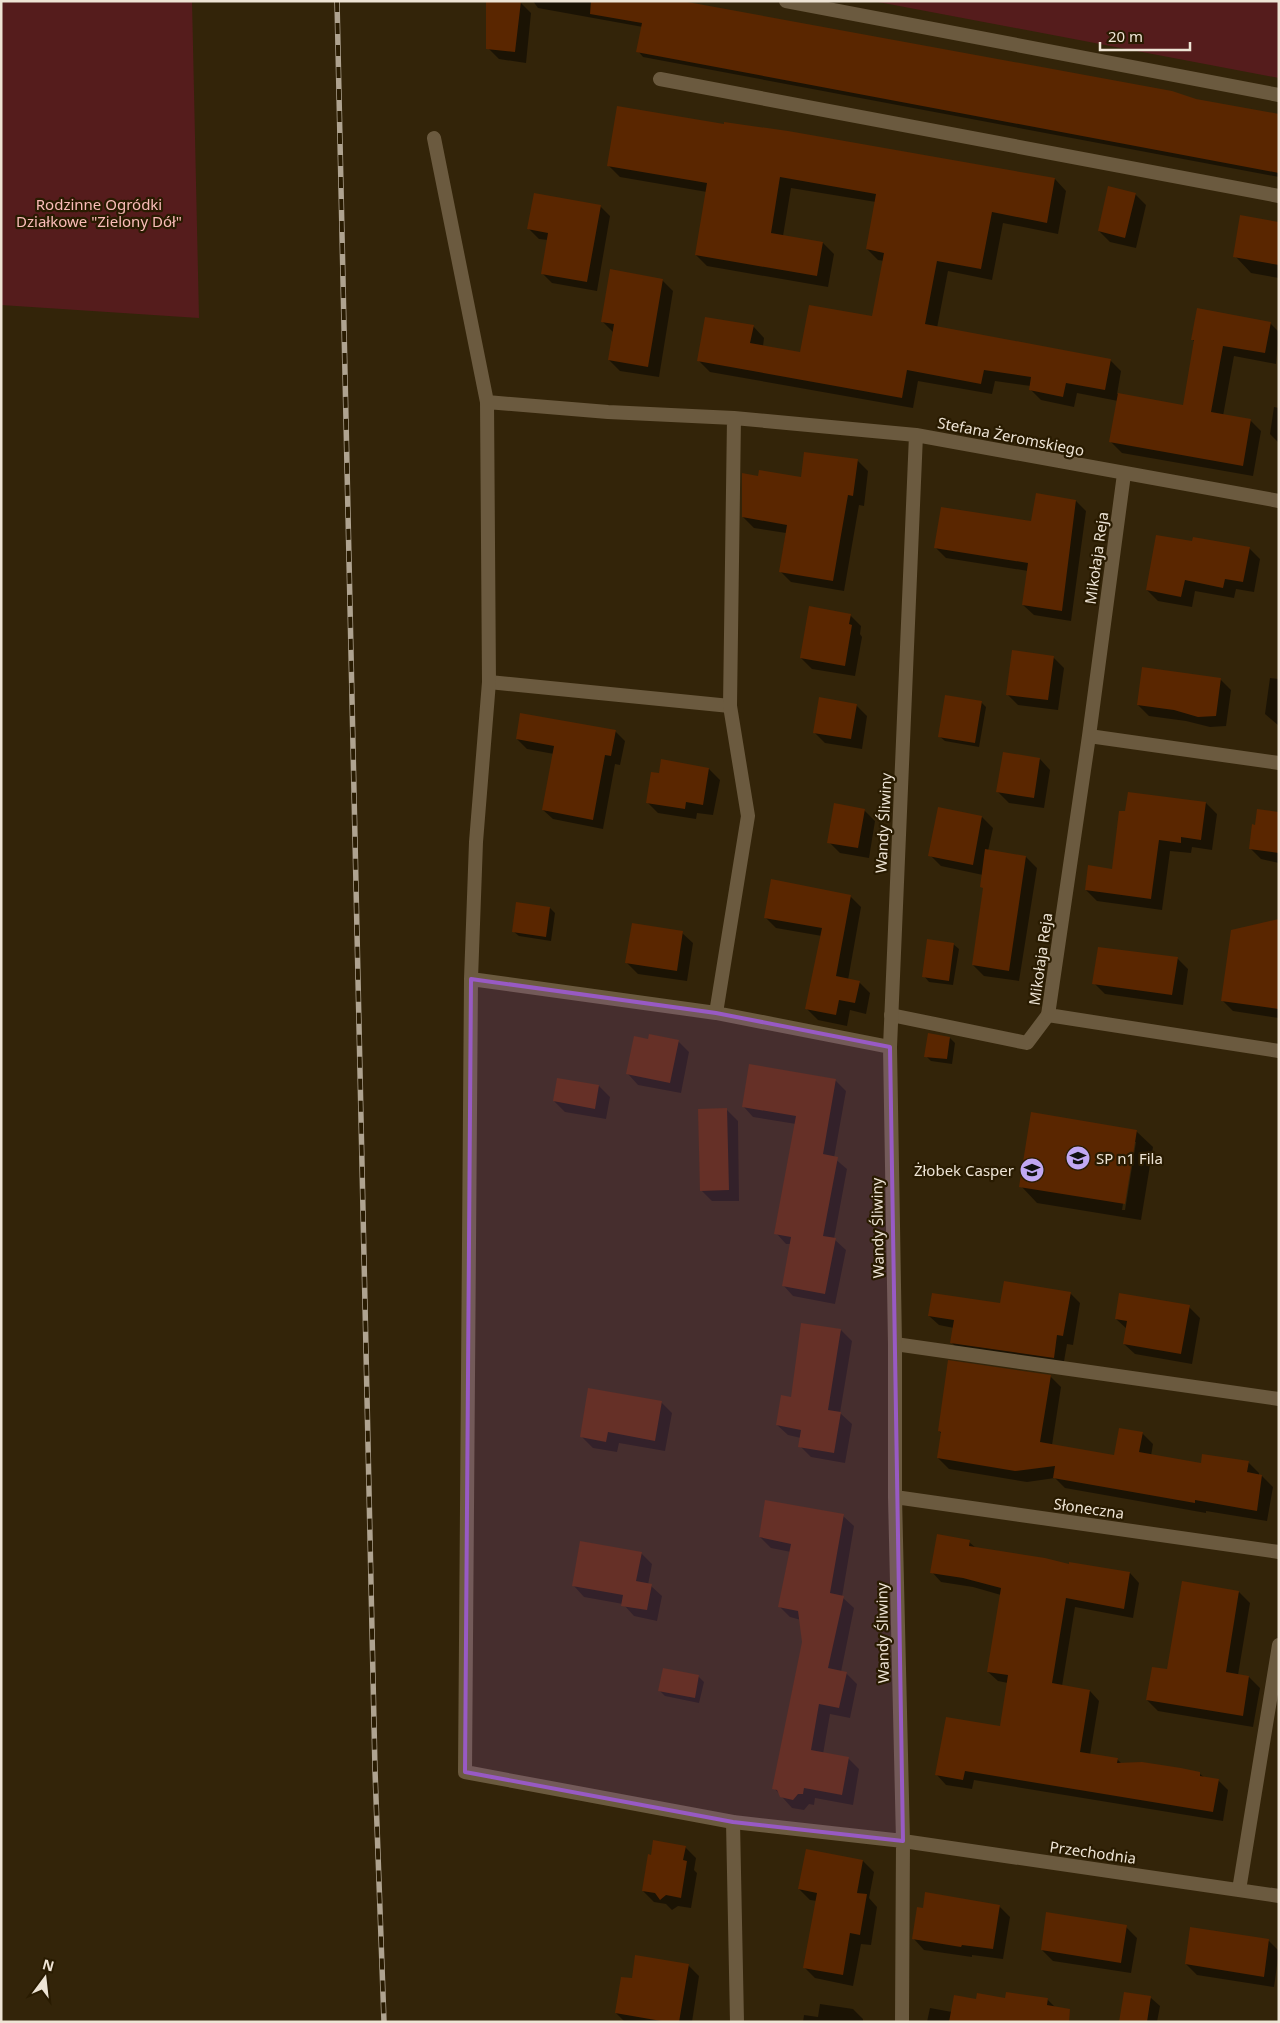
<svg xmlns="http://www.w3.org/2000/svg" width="1280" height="2023" font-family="'Noto Sans',sans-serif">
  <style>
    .green { fill: #551c1c }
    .shadow { fill: #0007; fill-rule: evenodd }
    .building { fill: #5a2600 }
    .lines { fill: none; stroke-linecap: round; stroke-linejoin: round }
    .service { stroke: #6b5a3f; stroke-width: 14 }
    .pedestrian { stroke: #6b5a3f; stroke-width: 14 }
    .minor { stroke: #6b5a3f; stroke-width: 14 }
    .rail-casing { stroke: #afa390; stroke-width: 5.5 }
    .rail { stroke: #291b01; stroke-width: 4; stroke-dasharray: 11; stroke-linecap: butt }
    .marked { fill: #985ac4; fill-opacity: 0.2; stroke: #985ac4; stroke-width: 4; stroke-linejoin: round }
    .labels { text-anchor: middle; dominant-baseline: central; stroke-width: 4.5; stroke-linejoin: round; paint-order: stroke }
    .park-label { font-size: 15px; fill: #fabcb8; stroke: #291b01 }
    .street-label { font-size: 15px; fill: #eee4d5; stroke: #291b01 }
    .poi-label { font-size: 15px; fill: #eee4d5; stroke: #291b01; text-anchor: start }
  </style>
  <rect width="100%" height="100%" fill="#332409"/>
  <path class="green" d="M 1,1 L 192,1 L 199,318 L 1,305 Z
    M 873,1 L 1279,1 L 1279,78 Z"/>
  <path class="shadow" d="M 533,1 L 674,1 L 1279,116 L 1279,177 L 643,57 L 638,51 L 643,27 L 538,8 Z
    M 520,2 L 531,13 L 526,63 L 499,59 L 488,48 Z
    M 609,166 L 1055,179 L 1066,191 L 1058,234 L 1003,223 L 992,280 L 948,271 L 937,328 L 1110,360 L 1121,371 L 1117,394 L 1184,406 L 1195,342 L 1192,339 L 1270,323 L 1279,332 L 1276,364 L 1234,356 L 1223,416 L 1250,420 L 1261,431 L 1253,476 L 1122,453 L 1111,442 L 1118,401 L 1077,393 L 1074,407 L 1041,400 L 1030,389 L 1031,386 L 995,381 L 992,394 L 918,381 L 913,408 L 710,372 L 699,361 L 753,326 L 764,338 L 763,346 L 801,353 L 873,318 L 884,261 L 878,260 L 867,249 L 876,202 L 791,188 L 783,236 L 823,243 L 834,254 L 828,287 L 707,266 L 696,255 L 707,192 L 620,177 Z
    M 1135,194 L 1146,205 L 1136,248 L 1110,242 L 1099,231 Z
    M 600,206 L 610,216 L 597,291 L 552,283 L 542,273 L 548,240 L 539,239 L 529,229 Z
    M 1279,223 L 1279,278 L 1251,273 L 1235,256 Z
    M 662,280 L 673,291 L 659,377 L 620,371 L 609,360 L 613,332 L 602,321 Z
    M 1274,407 L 1279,408 L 1279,443 L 1270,434 Z
    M 857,460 L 868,471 L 864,506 L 859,505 L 844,591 L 791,582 L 780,571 L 786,533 L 754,528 L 743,517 L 760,477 L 802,478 Z
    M 1076,501 L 1086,511 L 1071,621 L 1034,615 L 1023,605 L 1028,571 L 946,558 L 936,548 L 1032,523 Z
    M 1193,543 L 1249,548 L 1260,559 L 1254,592 L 1236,589 L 1234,598 L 1195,591 L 1192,607 L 1158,601 L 1147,590 Z
    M 850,615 L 861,626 L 860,634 L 862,637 L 855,676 L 812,669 L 801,658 Z
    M 1053,657 L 1064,668 L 1058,710 L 1018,705 L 1007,694 Z
    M 1270,678 L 1279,679 L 1279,726 L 1265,714 Z
    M 1220,679 L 1231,690 L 1226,726 L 1210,727 L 1186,721 L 1149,716 L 1138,705 Z
    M 981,702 L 986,707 L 979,747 L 945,741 L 939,736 Z
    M 856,705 L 867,716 L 862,749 L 825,743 L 814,732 Z
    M 615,731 L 625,741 L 620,765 L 615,764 L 603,829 L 553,819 L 543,810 L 554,754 L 527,749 L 517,739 Z
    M 1040,759 L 1050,770 L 1044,808 L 1009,803 L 998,792 Z
    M 709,769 L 720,780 L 713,815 L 697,813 L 696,819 L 658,813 L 647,802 L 660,775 Z
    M 1206,803 L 1217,814 L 1212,850 L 1192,847 L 1191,853 L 1170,851 L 1162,910 L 1097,901 L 1086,890 Z
    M 864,810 L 875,821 L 869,858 L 840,853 L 829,842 Z
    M 1279,813 L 1279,863 L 1261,859 L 1250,848 L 1256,826 Z
    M 982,817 L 993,828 L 988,851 L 1026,857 L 1037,868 L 1019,981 L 984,976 L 973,965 L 984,889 L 983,875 L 941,866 L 930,855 Z
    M 850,896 L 861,907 L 848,980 L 859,982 L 870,993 L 866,1014 L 850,1010 L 847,1026 L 818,1020 L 807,1009 L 822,936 L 776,928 L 765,917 Z
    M 550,908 L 555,913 L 551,941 L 519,936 L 513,931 Z
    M 1279,920 L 1279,1018 L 1233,1011 L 1222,1000 Z
    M 682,933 L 693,943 L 687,981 L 638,974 L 627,963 Z
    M 953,944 L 959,949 L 953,985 L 929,982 L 924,976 Z
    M 1177,958 L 1188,969 L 1183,1005 L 1105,994 L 1094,983 Z
    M 950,1038 L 955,1043 L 952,1064 L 931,1061 L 926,1056 Z
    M 649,1040 L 678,1041 L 689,1052 L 681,1093 L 638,1085 L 628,1074 Z
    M 750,1066 L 836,1081 L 846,1091 L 834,1158 L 847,1169 L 834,1239 L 846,1250 L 835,1304 L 793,1296 L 783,1285 L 791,1244 L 786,1244 L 776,1233 L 796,1124 L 753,1117 L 743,1106 Z
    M 599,1086 L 610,1097 L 606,1119 L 565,1112 L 554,1101 Z
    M 727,1110 L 738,1121 L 739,1201 L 712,1201 L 701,1190 Z
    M 1136,1131 L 1153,1147 L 1141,1220 L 1037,1203 L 1021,1186 ZM 1133,1142 L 1136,1142 L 1125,1210 L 1122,1210 Z
    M 1070,1293 L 1080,1303 L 1073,1345 L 1067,1344 L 1063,1367 L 961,1352 L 952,1343 L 954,1328 L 939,1325 L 929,1316 Z
    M 1189,1307 L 1200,1318 L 1192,1364 L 1135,1354 L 1124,1344 L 1127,1329 L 1116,1319 Z
    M 841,1330 L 852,1341 L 840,1413 L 852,1424 L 845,1463 L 811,1457 L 800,1446 L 801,1438 L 788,1435 L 777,1425 L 792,1399 Z
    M 1050,1376 L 1061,1387 L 1052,1445 L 1115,1456 L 1142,1433 L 1153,1444 L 1151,1456 L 1202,1464 L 1248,1462 L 1259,1473 L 1259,1475 L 1262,1476 L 1273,1487 L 1267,1521 L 1206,1511 L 1206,1513 L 1065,1488 L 1055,1478 L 1027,1482 L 949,1469 L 938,1458 L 942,1434 L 939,1431 Z
    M 661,1402 L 672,1413 L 665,1451 L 619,1443 L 617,1452 L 593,1448 L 582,1437 Z
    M 843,1516 L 854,1526 L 842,1597 L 854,1608 L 841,1672 L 846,1673 L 857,1684 L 850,1718 L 830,1714 L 823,1754 L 848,1758 L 859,1769 L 853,1805 L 815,1798 L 814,1805 L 809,1804 L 804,1810 L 792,1808 L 774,1788 L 804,1642 L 801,1620 L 790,1617 L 779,1606 L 791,1552 L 771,1548 L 760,1537 Z
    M 969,1542 L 976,1548 L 1070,1566 L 1130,1573 L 1139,1583 L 1133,1618 L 1075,1607 L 1062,1686 L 1090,1691 L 1099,1701 L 1090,1755 L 1117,1759 L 1122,1764 L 1200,1774 L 1205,1778 L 1218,1780 L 1228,1790 L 1223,1821 L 974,1780 L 972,1789 L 946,1785 L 937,1775 L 1001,1727 L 1008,1683 L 998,1681 L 988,1672 L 1001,1595 L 973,1587 L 941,1582 L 932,1572 Z
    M 641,1553 L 652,1564 L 648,1585 L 651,1586 L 662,1596 L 657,1621 L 634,1616 L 623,1604 L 584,1597 L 574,1586 Z
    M 1239,1592 L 1250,1603 L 1238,1675 L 1249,1677 L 1260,1688 L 1253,1727 L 1158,1711 L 1147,1700 Z
    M 698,1676 L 704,1682 L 699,1703 L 665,1696 L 660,1691 Z
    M 685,1847 L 696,1858 L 694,1870 L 697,1873 L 691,1908 L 678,1906 L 672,1910 L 666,1904 L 654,1902 L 643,1891 Z
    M 807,1850 L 863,1861 L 874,1872 L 869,1898 L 877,1907 L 871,1945 L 861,1944 L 853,1986 L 815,1978 L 804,1967 L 817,1901 L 810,1900 L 799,1889 Z
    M 999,1906 L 1010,1917 L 1003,1959 L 972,1955 L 972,1957 L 924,1950 L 914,1939 Z
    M 1126,1927 L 1137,1938 L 1131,1973 L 1053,1961 L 1042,1950 Z
    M 1269,1941 L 1279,1951 L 1274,1987 L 1197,1975 L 1186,1964 Z
    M 688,1965 L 699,1976 L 692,2022 L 625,2022 L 616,2013 L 633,1980 Z
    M 1151,1998 L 1160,2006 L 1157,2022 L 1120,2022 Z
    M 1006,1999 L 1047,1999 L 1056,2008 L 1054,2022 L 927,2022 L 930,2008 L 952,2012 L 977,2001 Z
    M 820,2004 L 853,2009 L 863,2019 L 863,2022 L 803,2022 L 804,2015 L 818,2017 Z"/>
  <path class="building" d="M 486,1 L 521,1 L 515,52 L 486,49 Z
    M 591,1 L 682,1 L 1172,91 L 1196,99 L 1279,114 L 1279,173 L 636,52 L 642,23 L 590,14 Z
    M 617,106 L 724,124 L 724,122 L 788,131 L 1055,178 L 1047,223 L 992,212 L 981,269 L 937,261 L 925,324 L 1111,359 L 1105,390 L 1066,383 L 1063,397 L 1029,390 L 1031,377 L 984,370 L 981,384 L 907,370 L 902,398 L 697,361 L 705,317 L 754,325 L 750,343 L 800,352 L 809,305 L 872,316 L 884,253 L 866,249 L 876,194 L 780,177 L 771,233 L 823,242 L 817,276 L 695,255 L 707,183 L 607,166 Z
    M 1108,186 L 1136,193 L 1125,238 L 1098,231 Z
    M 534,193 L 601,205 L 587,282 L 541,274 L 548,233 L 527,229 Z
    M 1240,215 L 1279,222 L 1279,265 L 1233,257 Z
    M 610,269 L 663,279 L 648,367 L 608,360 L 614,324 L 601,322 Z
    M 1197,308 L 1271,322 L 1265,353 L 1223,346 L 1211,412 L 1251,419 L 1243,466 L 1109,442 L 1118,393 L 1183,405 L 1194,340 L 1191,340 Z
    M 804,452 L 858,459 L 853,496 L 848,495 L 833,581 L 779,572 L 787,525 L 742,517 L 742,473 L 758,476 L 759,470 L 801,477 Z
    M 1036,493 L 1076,500 L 1062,611 L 1022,605 L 1028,563 L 934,548 L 941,507 L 1031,521 Z
    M 1156,535 L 1192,541 L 1193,537 L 1250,547 L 1243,582 L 1225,579 L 1223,588 L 1185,580 L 1181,597 L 1146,590 Z
    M 809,606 L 851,614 L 849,624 L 852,625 L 845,666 L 800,658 Z
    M 1012,650 L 1054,656 L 1048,700 L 1006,695 Z
    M 1142,667 L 1221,678 L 1216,716 L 1198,717 L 1174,710 L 1137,705 Z
    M 945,695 L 982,701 L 975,743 L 938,737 Z
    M 819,697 L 857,704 L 851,739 L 813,733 Z
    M 520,713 L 616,730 L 611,756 L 605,755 L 593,820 L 542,810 L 554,746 L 516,739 Z
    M 1003,752 L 1040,758 L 1034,798 L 996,792 Z
    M 661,759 L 709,768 L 703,805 L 686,802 L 685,809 L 646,803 L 651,772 L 659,773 Z
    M 1128,792 L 1206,802 L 1201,840 L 1181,837 L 1181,843 L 1159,840 L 1151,899 L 1085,890 L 1088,865 L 1112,869 L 1119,811 L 1125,811 Z
    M 834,803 L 865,809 L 858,848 L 827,843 Z
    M 938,807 L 982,816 L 973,865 L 928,856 Z
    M 1257,809 L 1279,812 L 1279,853 L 1249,849 L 1252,824 L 1255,825 Z
    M 985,849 L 1026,856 L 1009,971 L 972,965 L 983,888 L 980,887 Z
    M 771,879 L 851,895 L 836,976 L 860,981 L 855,1003 L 839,1000 L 836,1015 L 805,1009 L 822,928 L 764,918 Z
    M 516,902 L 550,907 L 546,937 L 512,932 Z
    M 1279,919 L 1279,1009 L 1221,1001 L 1231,930 Z
    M 632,923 L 683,931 L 677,971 L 625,963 Z
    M 927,939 L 954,943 L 949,981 L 922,977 Z
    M 1098,947 L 1178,957 L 1172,995 L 1092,984 Z
    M 928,1033 L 950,1037 L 947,1059 L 924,1057 Z
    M 649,1034 L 679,1040 L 670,1083 L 626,1074 L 634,1036 L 648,1039 Z
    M 749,1064 L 836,1079 L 823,1154 L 838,1157 L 823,1236 L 836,1238 L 825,1294 L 782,1286 L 791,1237 L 774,1234 L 796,1116 L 742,1107 Z
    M 557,1078 L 599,1085 L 595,1109 L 553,1101 Z
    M 727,1108 L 729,1190 L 700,1191 L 698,1109 Z
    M 1031,1112 L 1137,1130 L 1125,1204 L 1019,1187 Z
    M 1004,1281 L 1071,1292 L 1063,1336 L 1057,1335 L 1054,1358 L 950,1343 L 954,1320 L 928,1316 L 932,1293 L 1000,1303 Z
    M 1119,1293 L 1190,1305 L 1181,1354 L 1123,1344 L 1127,1321 L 1115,1319 Z
    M 801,1323 L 841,1329 L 828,1410 L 841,1412 L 834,1453 L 798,1447 L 801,1430 L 776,1425 L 781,1395 L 791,1397 Z
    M 948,1360 L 1051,1375 L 1040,1442 L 1114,1455 L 1119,1428 L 1143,1432 L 1139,1452 L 1201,1463 L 1202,1454 L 1249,1461 L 1247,1472 L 1262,1475 L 1257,1511 L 1195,1500 L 1195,1503 L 1053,1478 L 1055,1466 L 1015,1471 L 937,1458 L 941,1432 L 938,1431 Z
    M 588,1388 L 662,1401 L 655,1441 L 608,1432 L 606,1442 L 580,1437 Z
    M 765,1500 L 844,1514 L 830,1593 L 844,1596 L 828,1668 L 847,1672 L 839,1708 L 819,1704 L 811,1750 L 849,1757 L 842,1795 L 804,1788 L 803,1794 L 798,1794 L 793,1800 L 780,1797 L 777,1790 L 772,1789 L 802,1642 L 798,1611 L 778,1607 L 791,1544 L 759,1537 Z
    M 937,1534 L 970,1540 L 969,1546 L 1045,1558 L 1069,1564 L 1069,1562 L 1130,1572 L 1124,1609 L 1066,1598 L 1052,1683 L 1090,1690 L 1080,1752 L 1118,1758 L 1117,1763 L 1142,1762 L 1181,1768 L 1200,1772 L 1200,1776 L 1219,1779 L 1213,1812 L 965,1771 L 963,1780 L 935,1775 L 946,1717 L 1000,1726 L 1008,1675 L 987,1672 L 1001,1588 L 963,1578 L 930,1573 Z
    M 580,1541 L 642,1552 L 636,1581 L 652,1584 L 647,1610 L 621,1606 L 623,1595 L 572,1586 Z
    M 1182,1581 L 1239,1591 L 1226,1672 L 1249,1676 L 1243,1716 L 1146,1700 L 1152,1667 L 1167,1669 Z
    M 663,1668 L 699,1675 L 695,1698 L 658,1691 Z
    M 653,1840 L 686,1846 L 683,1860 L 687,1861 L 681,1898 L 666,1895 L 660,1900 L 655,1893 L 642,1891 L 648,1854 L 651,1855 Z
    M 806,1849 L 863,1860 L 857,1893 L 867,1894 L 860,1935 L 850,1933 L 843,1975 L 803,1968 L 817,1893 L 798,1889 Z
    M 925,1892 L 1000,1905 L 993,1949 L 962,1945 L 961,1947 L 912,1939 L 917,1907 L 923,1908 Z
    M 1046,1912 L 1127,1925 L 1121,1963 L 1041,1950 Z
    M 1190,1927 L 1269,1939 L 1264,1977 L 1185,1964 Z
    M 635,1955 L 689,1964 L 679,2022 L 667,2022 L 615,2013 L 621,1977 L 632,1978 Z
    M 1006,1992 L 1048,1998 L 1047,2005 L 1070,2009 L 1069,2022 L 949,2022 L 954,1995 L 976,1999 L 977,1993 L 1005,1998 Z
    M 1124,1992 L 1151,1996 L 1147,2022 L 1119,2022 Z"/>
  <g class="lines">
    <path class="service" d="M 786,1 L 1279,95
      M 660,79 L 1279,196
      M 489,682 L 730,706
      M 895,1344 L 1279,1399
      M 733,1822 L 737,2022"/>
    <path class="pedestrian" d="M 891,1015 L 1027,1043 L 1048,1015"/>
    <path class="minor" d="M 434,138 L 487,402 L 489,682 L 476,842 L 471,979 L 465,1772 L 733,1822 L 903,1841 L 1279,1896
      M 487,402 L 608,412 L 734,418 L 916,435 L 1279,501
      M 1124,474 L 1089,736 L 1048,1015 L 1279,1051
      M 1089,736 L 1279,763
      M 471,979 L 716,1013 L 890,1047
      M 716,1013 L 748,816 L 730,706 L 734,418
      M 895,1497 L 1279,1552
      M 1239,1890 L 1279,1645
      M 902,2022 L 903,1841 L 895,1497 L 895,1344 L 890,1047 L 916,435"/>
    <defs>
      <path id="rail" d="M 337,1 L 375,1770 L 384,2022"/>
    </defs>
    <use href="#rail" class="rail-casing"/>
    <use href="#rail" class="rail"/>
  </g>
  <path class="marked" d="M 471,979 L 716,1013 L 890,1047 L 903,1841 L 733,1822 L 465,1772 Z"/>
  <defs>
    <symbol id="school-disc" viewBox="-11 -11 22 22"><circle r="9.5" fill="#c1a8f3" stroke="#291b01"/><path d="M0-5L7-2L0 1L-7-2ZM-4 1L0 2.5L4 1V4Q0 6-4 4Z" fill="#111"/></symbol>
  </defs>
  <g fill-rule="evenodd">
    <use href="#school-disc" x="1064" y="1144" width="28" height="28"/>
    <use href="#school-disc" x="1018" y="1156" width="28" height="28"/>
  </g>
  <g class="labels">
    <g class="park-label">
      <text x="99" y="204">Rodzinne Ogródki<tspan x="99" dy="17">Działkowe "Zielony Dół"</tspan></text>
    </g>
    <g class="street-label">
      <text transform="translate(1011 436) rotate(11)">Stefana Żeromskiego</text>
      <text transform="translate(1096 558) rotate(-82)">Mikołaja Reja</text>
      <text transform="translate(883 823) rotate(-87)">Wandy Śliwiny</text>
      <text transform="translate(1040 959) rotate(-82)">Mikołaja Reja</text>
      <text transform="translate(877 1228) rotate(-91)">Wandy Śliwiny</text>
      <text transform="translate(1089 1508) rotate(8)">Słoneczna</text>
      <text transform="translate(882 1633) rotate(-91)">Wandy Śliwiny</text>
      <text transform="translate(1093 1852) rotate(8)">Przechodnia</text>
    </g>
    <g class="poi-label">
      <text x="1096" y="1158">SP n1 Fila</text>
      <text x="1014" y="1170" text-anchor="end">Żłobek Casper</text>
    </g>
  </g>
  <rect width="1280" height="2023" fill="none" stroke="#eee4d5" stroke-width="5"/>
  <g transform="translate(45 1978) rotate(15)" stroke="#291b01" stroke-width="4" paint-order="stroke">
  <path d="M0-4L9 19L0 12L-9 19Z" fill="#eee4d5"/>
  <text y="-8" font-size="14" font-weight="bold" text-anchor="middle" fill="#eee4d5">N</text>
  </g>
  <path d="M1100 42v8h90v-8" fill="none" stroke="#eee4d5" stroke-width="2.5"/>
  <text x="1108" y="42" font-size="15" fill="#eee4d5" stroke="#291b01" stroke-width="4" paint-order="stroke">20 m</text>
</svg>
